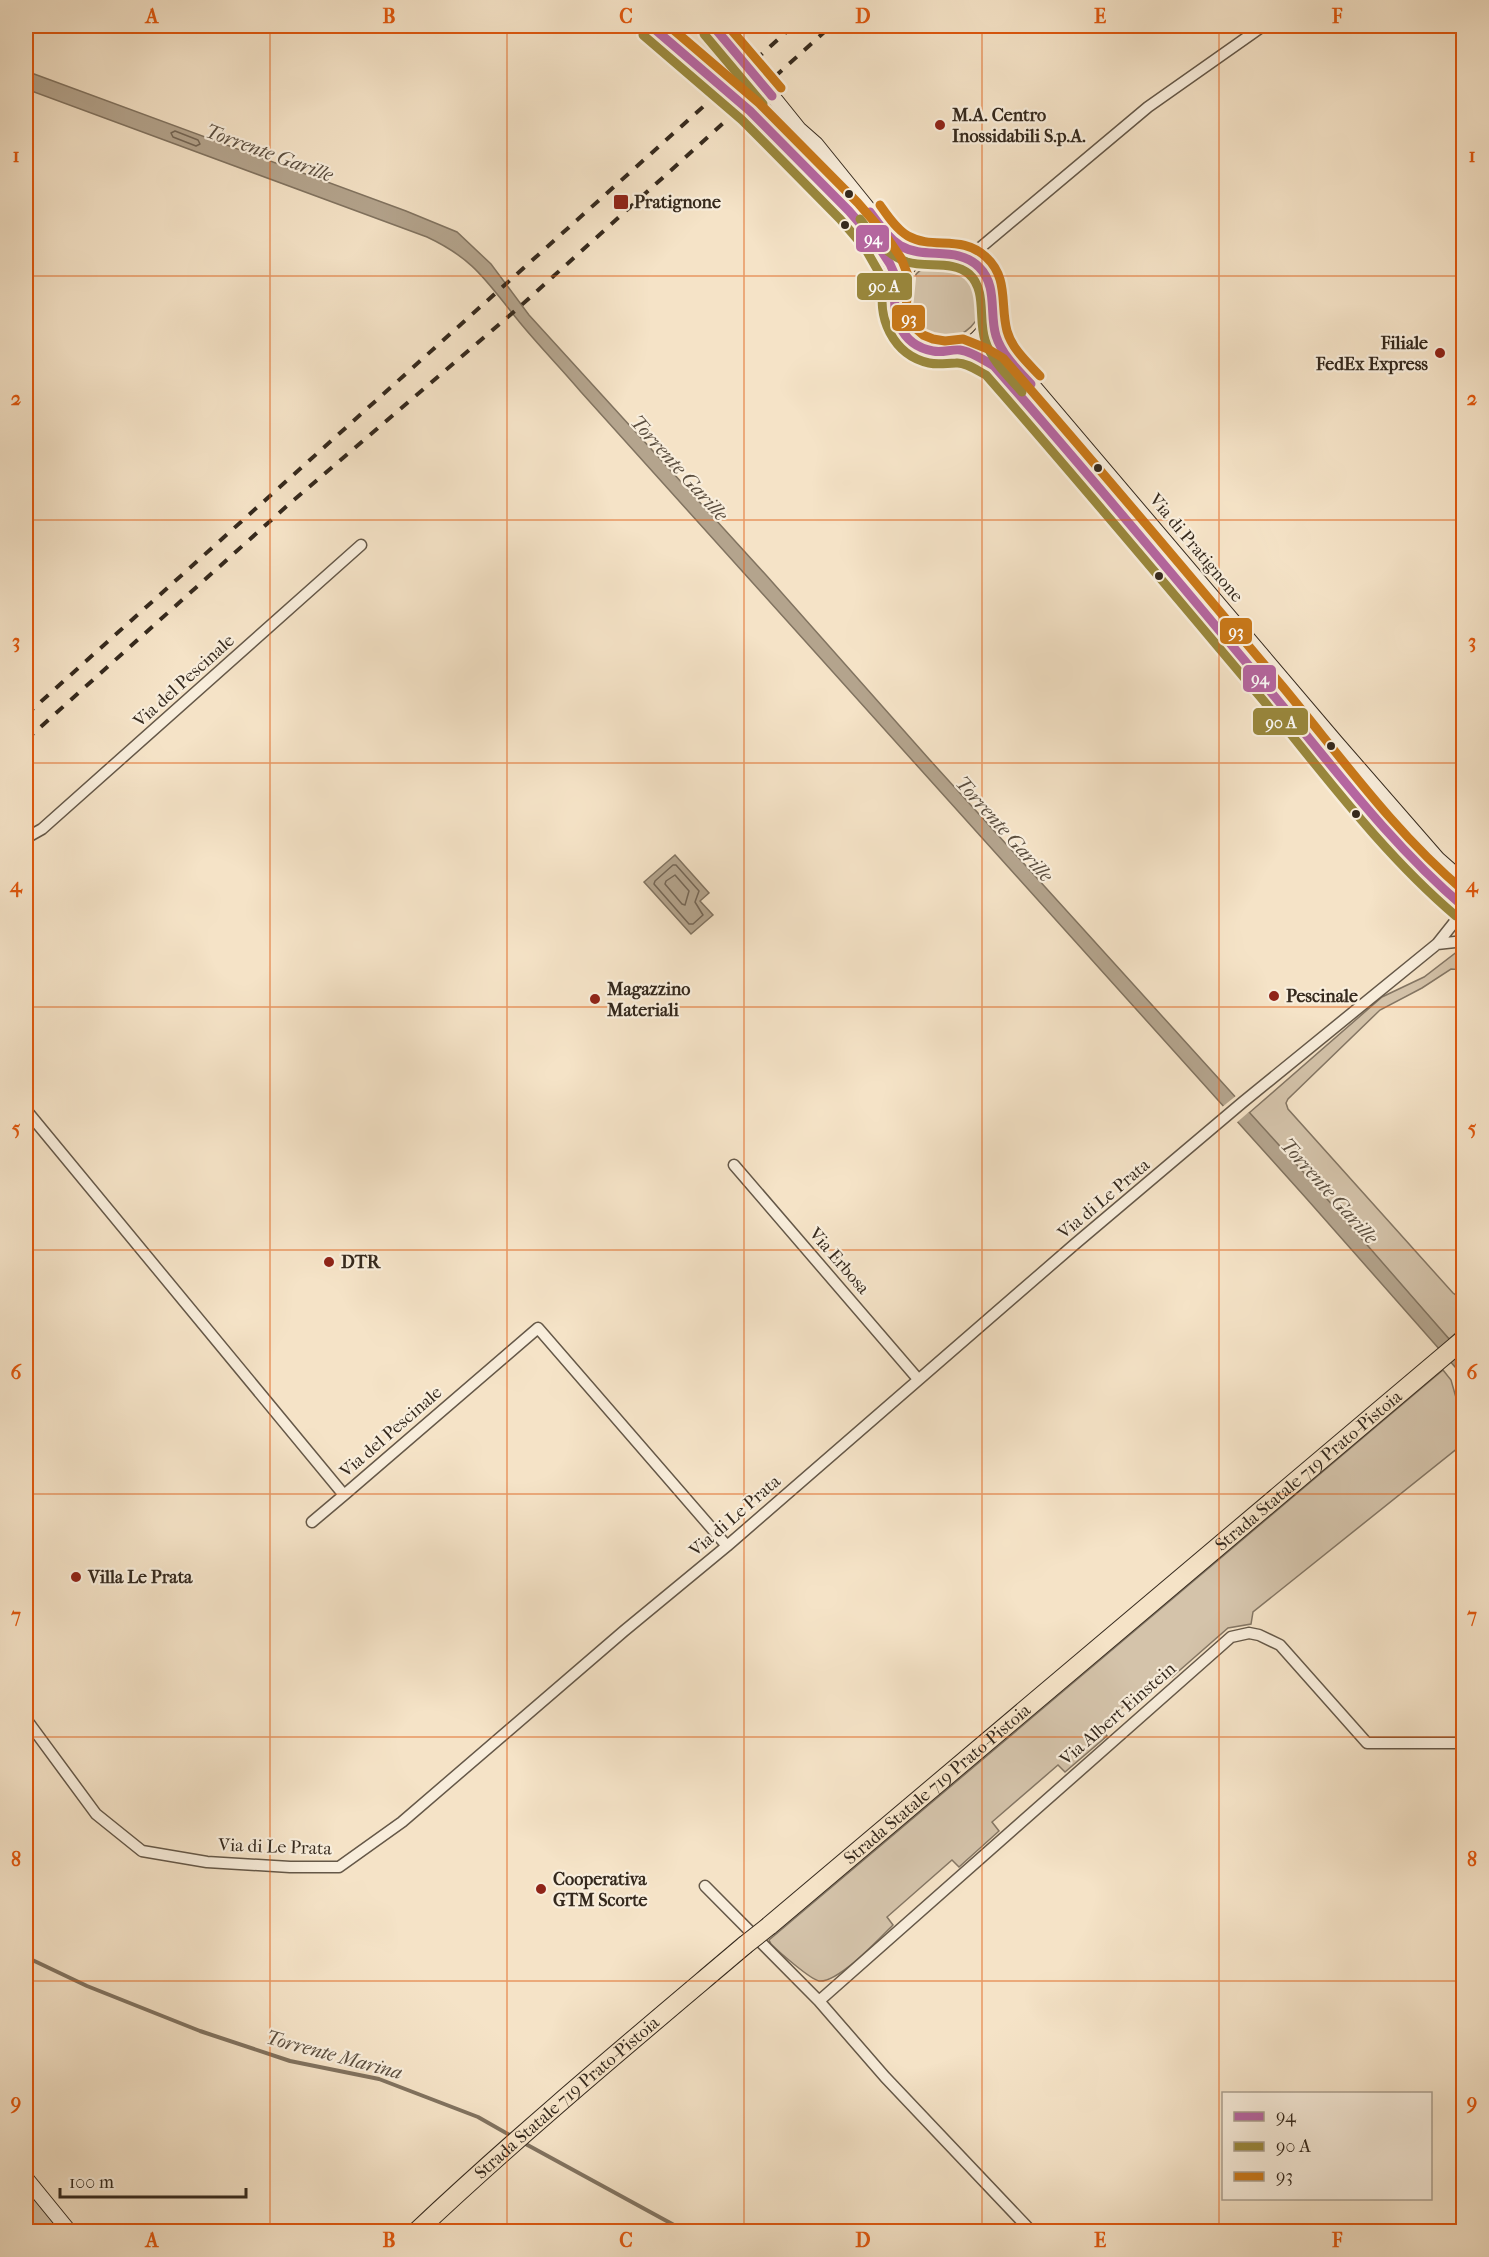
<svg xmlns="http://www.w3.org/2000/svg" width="1489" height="2257" font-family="'IM FELL French Canon',serif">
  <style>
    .green { fill: #d4c3aa; stroke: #847664; stroke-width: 1.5 }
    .water { fill: #b4a48d; stroke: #817360; stroke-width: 1.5 }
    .pier { fill: #f5e3c7 }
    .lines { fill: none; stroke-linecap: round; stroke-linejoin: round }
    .shore { stroke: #746655; stroke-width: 1.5 }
    .stream { stroke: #817360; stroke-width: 4 }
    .secondary-tunnel { stroke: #cfbea5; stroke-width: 14; stroke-dasharray: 14 7; stroke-linecap: butt }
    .street-casing { stroke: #655848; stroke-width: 13 }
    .secondary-casing { stroke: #35291d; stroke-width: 16 }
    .highway-casing { stroke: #35291d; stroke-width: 20 }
    .street { stroke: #f8eddb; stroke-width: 10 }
    .secondary { stroke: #f8eddb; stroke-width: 14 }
    .highway { stroke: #f5e3c7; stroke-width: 18 }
    .rail { stroke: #35291d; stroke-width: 4; stroke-dasharray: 10 10; stroke-linecap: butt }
    .highway-bridge-casing { stroke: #35291d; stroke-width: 20; stroke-linecap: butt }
    .highway-bridge { stroke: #f5e3c7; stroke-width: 18 }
    .bus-1-casing { stroke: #f8eddb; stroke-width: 14 }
    .bus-2-casing { stroke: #f8eddb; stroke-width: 14 }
    .bus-3-casing { stroke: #f8eddb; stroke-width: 14 }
    .bus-1 { stroke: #b566a0; stroke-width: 9 }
    .bus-2 { stroke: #99873c; stroke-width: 9 }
    .bus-3 { stroke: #c87819; stroke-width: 9 }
    .grid { fill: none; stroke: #df570d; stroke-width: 1.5; stroke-opacity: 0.55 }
    .poi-dot { fill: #8f2418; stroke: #f8eddb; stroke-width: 2 }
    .bus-dot { fill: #35291d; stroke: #f8eddb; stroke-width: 2 }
    .labels { text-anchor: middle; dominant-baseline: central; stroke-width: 4.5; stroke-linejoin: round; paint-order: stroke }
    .poi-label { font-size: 18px; font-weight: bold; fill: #35291d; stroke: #f8eddb; text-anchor: start }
    .street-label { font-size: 18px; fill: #35291d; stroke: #f8eddb }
    .water-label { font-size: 20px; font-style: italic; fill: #5b4e3f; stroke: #f8eddb }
    .line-badge { stroke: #f8eddb; stroke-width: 2 }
    .badge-label { font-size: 16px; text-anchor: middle; font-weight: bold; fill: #fff }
    .neatline { fill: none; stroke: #df570d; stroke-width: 2 }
    .grid-label { font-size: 20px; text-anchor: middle; font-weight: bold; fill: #df570d }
  </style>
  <rect width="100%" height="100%" fill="#f5e3c7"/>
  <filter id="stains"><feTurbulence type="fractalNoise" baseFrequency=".00333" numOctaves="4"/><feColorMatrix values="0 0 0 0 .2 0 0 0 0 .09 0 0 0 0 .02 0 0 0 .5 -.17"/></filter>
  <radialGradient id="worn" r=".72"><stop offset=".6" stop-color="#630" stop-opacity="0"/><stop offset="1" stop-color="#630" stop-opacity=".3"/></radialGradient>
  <path class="green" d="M906 300a38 38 0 1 1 76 0a38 38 0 1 1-76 0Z
    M 1218,613 L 1371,797 L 1437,868 L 1435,870 L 1375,807 L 1215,615 Z
    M 1458,951 L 1463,951 L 1463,970 L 1451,969 L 1422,988 L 1380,1010 L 1288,1099 L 1286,1103 L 1288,1109 L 1453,1293 L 1456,1295 L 1463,1295 L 1463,1327 L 1449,1339 L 1249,1113 L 1382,997 L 1424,977 Z
    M 1443,1370 L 1451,1380 L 1463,1422 L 1459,1447 L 1253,1612 L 1251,1624 L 1228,1628 L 1172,1677 L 1165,1669 L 1100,1728 L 1107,1736 L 1065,1772 L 1058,1765 L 992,1822 L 999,1831 L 959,1867 L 952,1860 L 887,1917 L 893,1925 C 879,1939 838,1983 819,1981 C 810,1979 779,1952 771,1944 L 769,1940 Z
    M 26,2186 L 64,2231 L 26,2231 Z"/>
  <path class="water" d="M 26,71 L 406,211 L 457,232 L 491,264 L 529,315 L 766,575 L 929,759 L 1307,1176 L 1463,1355 L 1463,1376 L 1306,1198 L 581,392 C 560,367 537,344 517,319 C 486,281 474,259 427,237 L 26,89 Z
    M 675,855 L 709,893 L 700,901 L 713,915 L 691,934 L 644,882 Z"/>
  <path class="pier" d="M 1237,1095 L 1250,1111 L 1235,1124 L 1221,1108 Z"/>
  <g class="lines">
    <path class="shore" d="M 175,131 L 198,140 L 200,144 L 196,146 L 173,137 L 171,133 Z
      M 673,865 L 676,865 L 699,891 L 695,902 L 703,915 L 693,924 L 689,924 L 654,884 L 655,881 Z
      M 675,875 L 689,891 L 685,905 L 682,904 L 665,884 L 666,881 Z"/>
    <path class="stream" d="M 26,1957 L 87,1986 L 200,2031 L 290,2061 L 379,2079 L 478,2117 L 513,2137
      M 522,2142 L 674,2225 L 690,2232"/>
    <path class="secondary-tunnel" d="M 739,56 L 770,93
      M 714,79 L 750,111"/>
    <defs>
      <path id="street" d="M 968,258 L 1148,107 L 1263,26
        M 26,838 L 42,829 L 361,545
        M 1437,944 L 1464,941
        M 26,1110 L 344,1495 L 538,1328 L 727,1546
        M 734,1165 L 918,1379
        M 312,1522 L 344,1495
        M 26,1719 L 96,1814 L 142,1851 L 207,1862 L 290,1867 L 339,1867 L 402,1822 L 624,1631 L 727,1546 L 1075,1244 L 1243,1102 L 1437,944 L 1464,910
        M 705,1886 L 819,2001 L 885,2077 L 1032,2232
        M 819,2001 L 1231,1637 L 1249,1633 L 1259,1635 L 1280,1645 L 1367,1743 L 1464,1743"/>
      <path id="secondary" d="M 651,26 L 714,79
        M 713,26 L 739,56
        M 770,93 L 799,129 L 816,144 L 892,238 L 901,246 L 930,254
        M 750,111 C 771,132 790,154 811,174 C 844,206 883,238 898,282
        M 803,136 L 810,151 L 835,189
        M 994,307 C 975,383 878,352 896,290 C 899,276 908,264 920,258 C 933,252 947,250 960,255 C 999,270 989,300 995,332 C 997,341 1003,349 1008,356 L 1336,742 L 1438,859 L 1464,882
        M 960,350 L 982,359 L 994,366 C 1092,477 1187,591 1282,705 C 1336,771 1397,854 1464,907
        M 26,2178 L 70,2232"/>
      <g id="highway">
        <path id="s1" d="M 769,1926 L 1464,1339"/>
        <path id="s2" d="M 416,2232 C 522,2132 634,2039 745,1945"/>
      </g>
    </defs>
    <use href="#street" class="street-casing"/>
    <use href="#secondary" class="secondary-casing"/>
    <use href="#highway" class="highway-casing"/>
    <use href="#street" class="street"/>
    <use href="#secondary" class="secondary"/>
    <use href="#highway" class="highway"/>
    <path class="rail" d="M 26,715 L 793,26
      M 26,740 L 288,505 L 516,310 L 831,26"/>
    <defs>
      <path id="highway-bridge" d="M 745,1945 L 769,1926"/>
    </defs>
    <use href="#highway-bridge" class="highway-bridge-casing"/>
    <use href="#highway-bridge" class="highway-bridge"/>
    <defs>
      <path id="bus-1" d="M 651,26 L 750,111 L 849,211 L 875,241 L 890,264 L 898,282 C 889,311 899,345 933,351 C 943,353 951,349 960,350 C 971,351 985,361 994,366 C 1088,473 1179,582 1270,691 C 1332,765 1389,843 1464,907
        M 713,26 L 772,96
        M 870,212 C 879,224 888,238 901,246 C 925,260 957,245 979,267 C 998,286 989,313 996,336 C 1002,355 1018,370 1031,384"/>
      <path id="bus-2" d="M 704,34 L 763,104
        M 643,35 L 742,120 L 840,219 L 865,248 L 885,283 C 875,316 893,355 929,363 C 939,365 947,363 956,363 C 966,362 978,371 986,375 C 1080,482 1171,591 1263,700 C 1325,775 1382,853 1456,916
        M 860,219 C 873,236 886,255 907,262 C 927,268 953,260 969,274 C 987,290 978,319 985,340 C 991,360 1008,376 1022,392"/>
      <path id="bus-3" d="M 669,26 L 759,103 L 858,203 L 884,233 L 901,258 L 909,278 L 906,308 L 908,317 L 914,327 L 923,335 L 933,339 L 945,341 L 963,339 L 988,349 L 1003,358 C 1098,466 1191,577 1283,687 C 1341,757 1394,832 1464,891
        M 728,26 L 781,88
        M 880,205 C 887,215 896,229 908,236 C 933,250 962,234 986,257 C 1009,278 1000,305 1007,331 C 1012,349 1028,363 1040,376"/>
    </defs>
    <use href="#bus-1" class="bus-1-casing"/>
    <use href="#bus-2" class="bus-2-casing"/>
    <use href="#bus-3" class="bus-3-casing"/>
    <use href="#bus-1" class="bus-1"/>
    <use href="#bus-2" class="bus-2"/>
    <use href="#bus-3" class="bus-3"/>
  </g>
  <path class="grid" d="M 270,26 L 270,2232M 507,26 L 507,2232M 744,26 L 744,2232M 982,26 L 982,2232M 1219,26 L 1219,2232M 26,276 L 1464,276M 26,520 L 1464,520M 26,763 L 1464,763M 26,1007 L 1464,1007M 26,1250 L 1464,1250M 26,1494 L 1464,1494M 26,1737 L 1464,1737M 26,1981 L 1464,1981"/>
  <g class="poi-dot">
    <circle cx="940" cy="125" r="6"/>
    <rect x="613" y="194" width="16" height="16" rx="3"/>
    <circle cx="1440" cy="353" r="6"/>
    <circle cx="1274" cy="996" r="6"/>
    <circle cx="595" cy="999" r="6"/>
    <circle cx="329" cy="1262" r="6"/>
    <circle cx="76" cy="1577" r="6"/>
    <circle cx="541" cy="1889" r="6"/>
  </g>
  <g class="bus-dot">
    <circle cx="849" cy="194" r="5"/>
    <circle cx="845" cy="225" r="5"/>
    <circle cx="1098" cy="468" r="5"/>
    <circle cx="1159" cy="576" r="5"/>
    <circle cx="1331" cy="746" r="5"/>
    <circle cx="1356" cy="814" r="5"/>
  </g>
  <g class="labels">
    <g class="poi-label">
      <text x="952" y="115">M.A. Centro<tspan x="952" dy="21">Inossidabili S.p.A.</tspan></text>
      <text x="634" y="202">Pratignone</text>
      <text x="1428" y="343" text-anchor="end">Filiale<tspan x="1428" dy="21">FedEx Express</tspan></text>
      <text x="607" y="989">Magazzino<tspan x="607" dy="21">Materiali</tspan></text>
      <text x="1286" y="996">Pescinale</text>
      <text x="341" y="1262">DTR</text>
      <text x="88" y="1577">Villa Le Prata</text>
      <text x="553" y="1879">Cooperativa<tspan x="553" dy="21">GTM Scorte</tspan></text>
    </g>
    <g class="street-label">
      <text transform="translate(1196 548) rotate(50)">Via di Pratignone</text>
      <text transform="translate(184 681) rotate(-42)">Via del Pescinale</text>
      <text transform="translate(1104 1199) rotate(-40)">Via di Le Prata</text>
      <text transform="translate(839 1261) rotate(49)">Via Erbosa</text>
      <text transform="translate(391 1432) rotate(-41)">Via del Pescinale</text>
      <text stroke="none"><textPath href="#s1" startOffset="706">Strada Statale 719 Prato-Pistoia</textPath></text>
      <text transform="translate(735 1516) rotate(-41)">Via di Le Prata</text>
      <text transform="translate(1118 1714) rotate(-41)">Via Albert Einstein</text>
      <text stroke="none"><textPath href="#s1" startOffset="220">Strada Statale 719 Prato-Pistoia</textPath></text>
      <text transform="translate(275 1847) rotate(2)">Via di Le Prata</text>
      <text stroke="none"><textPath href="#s2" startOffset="202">Strada Statale 719 Prato-Pistoia</textPath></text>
    </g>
    <g class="water-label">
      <text transform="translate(269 153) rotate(20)">Torrente Garille</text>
      <text transform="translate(679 468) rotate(48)">Torrente Garille</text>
      <text transform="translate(1004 829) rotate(48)">Torrente Garille</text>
      <text transform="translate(1329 1191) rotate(48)">Torrente Garille</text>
      <text transform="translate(334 2055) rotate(15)">Torrente Marina</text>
    </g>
  </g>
  <g class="line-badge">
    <rect x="855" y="224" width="35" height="29" rx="6" fill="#b566a0"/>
    <rect x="856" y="272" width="57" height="29" rx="6" fill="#99873c"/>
    <rect x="891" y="304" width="35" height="28" rx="6" fill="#c87819"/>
    <rect x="1219" y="617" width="34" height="28" rx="6" fill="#c87819"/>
    <rect x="1242" y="664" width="35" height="29" rx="6" fill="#b566a0"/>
    <rect x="1252" y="707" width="57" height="29" rx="6" fill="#99873c"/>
  </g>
  <g class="badge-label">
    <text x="873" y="244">94</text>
    <text x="884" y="292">90 A</text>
    <text x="909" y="324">93</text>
    <text x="1236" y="637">93</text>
    <text x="1260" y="684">94</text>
    <text x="1281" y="728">90 A</text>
  </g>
  <rect width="1489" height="2257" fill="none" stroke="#f5e3c7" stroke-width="66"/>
  <rect x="1222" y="2092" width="210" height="108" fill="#f8eddb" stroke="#aa9f8f" stroke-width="1.5"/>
  <rect x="1234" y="2112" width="30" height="9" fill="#b566a0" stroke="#aa9f8f" stroke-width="1.5"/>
  <text x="1276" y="2122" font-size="18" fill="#35291d">94</text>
  <rect x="1234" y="2142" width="30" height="9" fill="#99873c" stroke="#aa9f8f" stroke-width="1.5"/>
  <text x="1276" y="2152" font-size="18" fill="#35291d">90 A</text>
  <rect x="1234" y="2172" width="30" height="9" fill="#c87819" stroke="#aa9f8f" stroke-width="1.5"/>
  <text x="1276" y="2182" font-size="18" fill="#35291d">93</text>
  <path d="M60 2188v9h186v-9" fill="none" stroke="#35291d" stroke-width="3"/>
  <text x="69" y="2188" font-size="18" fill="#35291d" stroke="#f8eddb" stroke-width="4.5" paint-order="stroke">100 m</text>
  <rect x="33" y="33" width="1423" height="2191" class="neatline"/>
  <g class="grid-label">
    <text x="152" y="23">A</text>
    <text x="389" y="23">B</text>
    <text x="626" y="23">C</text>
    <text x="863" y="23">D</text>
    <text x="1100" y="23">E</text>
    <text x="1337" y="23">F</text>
    <text x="16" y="162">1</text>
    <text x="1472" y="162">1</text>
    <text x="16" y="405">2</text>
    <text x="1472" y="405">2</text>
    <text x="16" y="648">3</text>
    <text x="1472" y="648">3</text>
    <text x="16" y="892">4</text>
    <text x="1472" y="892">4</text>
    <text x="16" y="1135">5</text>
    <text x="1472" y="1135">5</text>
    <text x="16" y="1379">6</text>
    <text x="1472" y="1379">6</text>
    <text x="16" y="1622">7</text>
    <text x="1472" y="1622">7</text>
    <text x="16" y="1866">8</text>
    <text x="1472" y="1866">8</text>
    <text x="16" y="2109">9</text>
    <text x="1472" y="2109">9</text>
    <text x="152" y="2247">A</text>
    <text x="389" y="2247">B</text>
    <text x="626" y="2247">C</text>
    <text x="863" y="2247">D</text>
    <text x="1100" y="2247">E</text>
    <text x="1337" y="2247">F</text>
  </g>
  <rect width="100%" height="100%" filter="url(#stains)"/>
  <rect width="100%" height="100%" fill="url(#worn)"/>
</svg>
